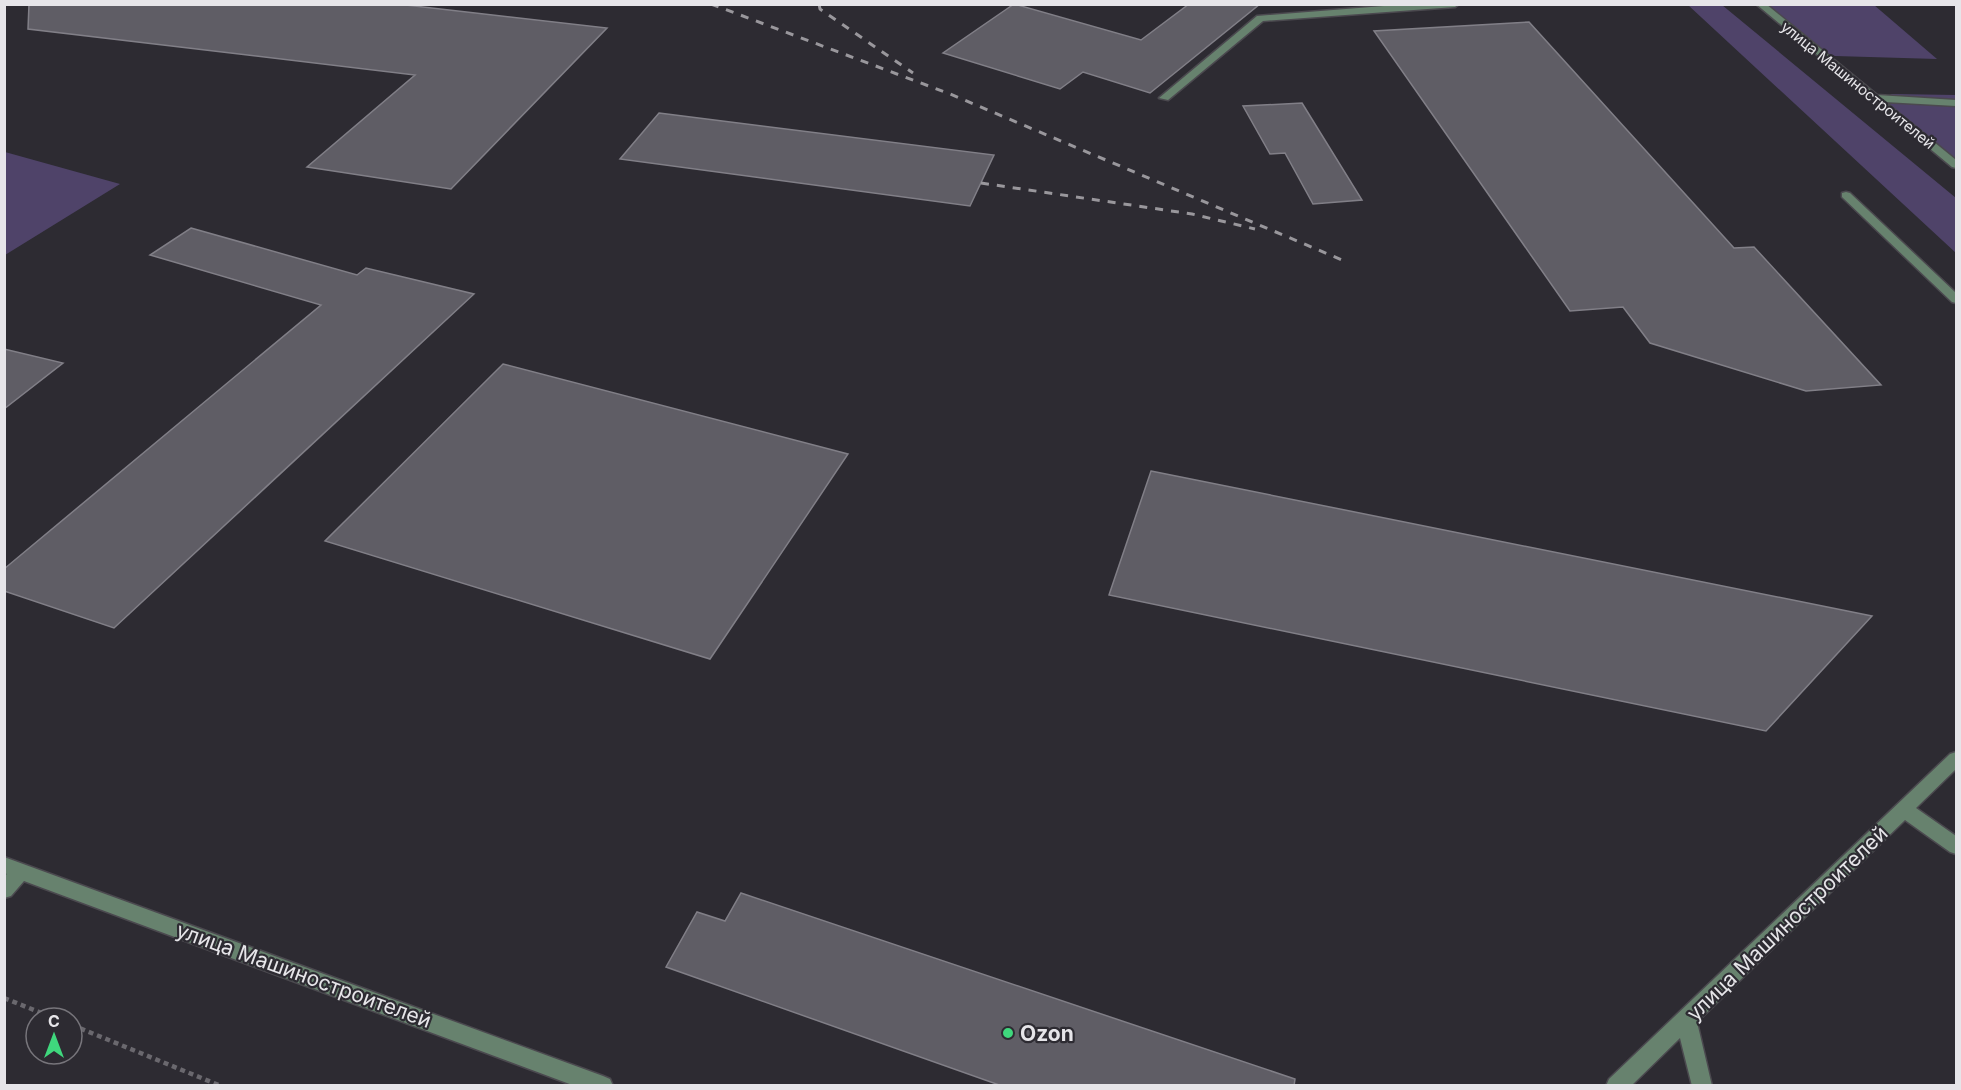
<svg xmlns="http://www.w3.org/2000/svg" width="1961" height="1090" font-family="Inter,sans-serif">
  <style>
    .green { fill: #4f4369 }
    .building { fill: #5f5d65; stroke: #817f87; stroke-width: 1.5 }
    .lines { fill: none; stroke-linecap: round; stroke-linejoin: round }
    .minor-casing { stroke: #4b494f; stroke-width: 3 }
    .path { stroke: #6a686e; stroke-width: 4.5; stroke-dasharray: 5 4; stroke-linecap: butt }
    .minor { fill: #67826e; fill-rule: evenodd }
    .rail { stroke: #99979c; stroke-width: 3; stroke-dasharray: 8 8; stroke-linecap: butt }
    .poi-dot { fill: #3fd77d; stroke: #2d2b32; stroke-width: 2 }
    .labels { text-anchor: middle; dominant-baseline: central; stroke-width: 4.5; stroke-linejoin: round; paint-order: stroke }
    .far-street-label { font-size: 15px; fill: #e6e5e9; stroke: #2d2b32 }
    .near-street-label { font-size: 21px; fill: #e6e5e9; stroke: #2d2b32 }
    .near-poi-label { font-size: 21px; font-weight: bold; fill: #e6e5e9; stroke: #2d2b32; text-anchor: start }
  </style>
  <rect width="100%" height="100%" fill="#2d2b32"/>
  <path class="green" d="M 1688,5 L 1722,5 L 1956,198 L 1956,253 Z
    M 1763,5 L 1874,5 L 1937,59 L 1835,56 L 1823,52 Z
    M 1892,94 L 1956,95 L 1956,160 L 1884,102 L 1884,97 Z
    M 5,152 L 120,184 L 5,255 Z"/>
  <path class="building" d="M 29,4 L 397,4 L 607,28 L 451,189 L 307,167 L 415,75 L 28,29 Z
    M 1014,4 L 1141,40 L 1189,4 L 1260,4 L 1150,93 L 1083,72 L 1060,89 L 943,53 Z
    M 1529,22 L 1734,248 L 1754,247 L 1881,385 L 1806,391 L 1650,343 L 1623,307 L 1570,311 L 1374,31 Z
    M 1302,103 L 1362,200 L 1313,204 L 1285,153 L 1270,154 L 1243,106 Z
    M 659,113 L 994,155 L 970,206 L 620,159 Z
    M 191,228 L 357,275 L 366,268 L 474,294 L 114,628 L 4,591 L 4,569 L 321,305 L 150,255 Z
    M 4,349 L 63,363 L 4,409 Z
    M 503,364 L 848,454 L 710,659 L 325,541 Z
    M 1151,471 L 1872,616 L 1766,731 L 1109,595 Z
    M 741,893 L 1295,1079 L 1294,1086 L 1002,1086 L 666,967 L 697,912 L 725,921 Z"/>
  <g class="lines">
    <defs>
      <path id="minor" d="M 1409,4 L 1459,4 L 1455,7 L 1263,21 L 1168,100 L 1159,98 L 1257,16 Z
        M 1756,4 L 1766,4 L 1877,95 L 1956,100 L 1956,106 L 1885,102 L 1956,160 L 1956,168 L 1952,167 Z
        M 1846,192 L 1850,193 L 1956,293 L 1956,303 L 1952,302 L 1842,197 L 1842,193 Z
        M 1956,752 L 1956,769 L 1916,808 L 1956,836 L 1956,854 L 1950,852 L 1905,820 L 1697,1022 L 1712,1086 L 1692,1086 L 1680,1038 L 1631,1086 L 1606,1086 L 1609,1079 L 1950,754 Z
        M 4,857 L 603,1076 L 610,1079 L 613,1086 L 575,1086 L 24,881 L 11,896 L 4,898 L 4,876 L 7,874 L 4,873 Z"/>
    </defs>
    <use href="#minor" class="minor-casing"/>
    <path class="path" d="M 4,998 L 54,1018
      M 72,1025 L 221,1086"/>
    <use href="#minor" class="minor"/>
    <path class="rail" d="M 711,4 L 950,94 L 1342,260
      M 819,4 L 820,9 L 913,73
      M 981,183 L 1192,214 L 1255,229"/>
  </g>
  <circle class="poi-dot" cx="1008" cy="1033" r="6"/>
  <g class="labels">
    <g class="far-street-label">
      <text transform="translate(1858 85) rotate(39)">улица Машиностроителей</text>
    </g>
    <g class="near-street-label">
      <text transform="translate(1787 923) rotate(-44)">улица Машиностроителей</text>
      <text transform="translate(304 975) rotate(20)">улица Машиностроителей</text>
    </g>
    <g class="near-poi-label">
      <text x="1020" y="1033">Ozon</text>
    </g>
  </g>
  <rect width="1961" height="1090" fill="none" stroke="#e6e5e9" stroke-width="12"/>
  <g transform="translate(54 1036)"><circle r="28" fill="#2d2b32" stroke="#77757b" stroke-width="1.5"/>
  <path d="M0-4.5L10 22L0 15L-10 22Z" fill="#3fd77d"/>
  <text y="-9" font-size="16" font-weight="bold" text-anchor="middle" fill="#e6e5e9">С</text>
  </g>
</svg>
